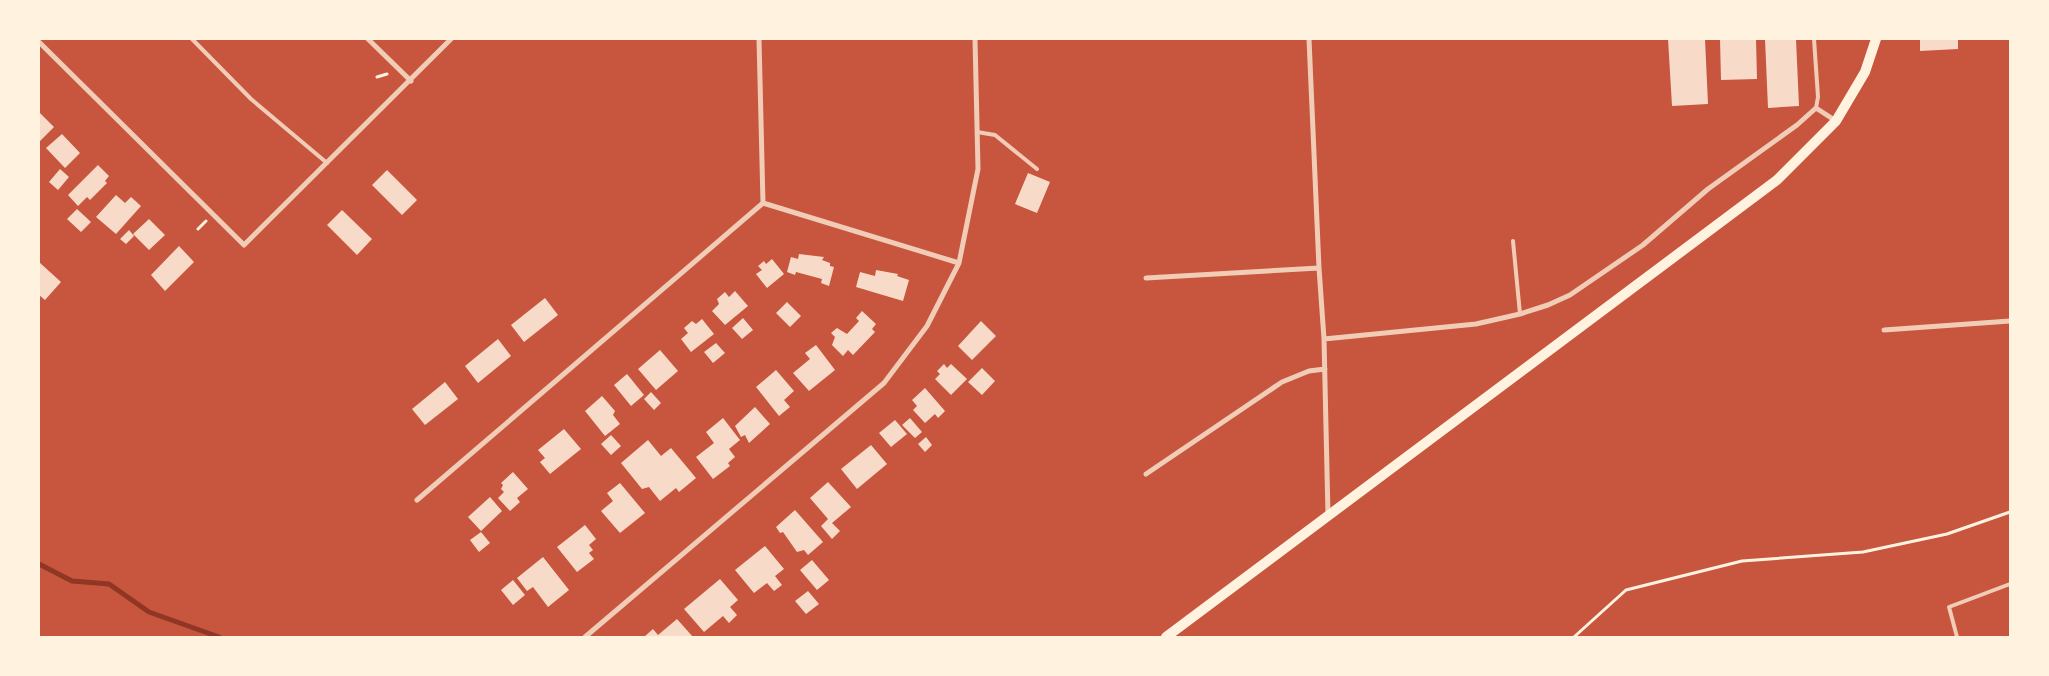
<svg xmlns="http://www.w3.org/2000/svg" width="2049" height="676" font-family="Roboto,sans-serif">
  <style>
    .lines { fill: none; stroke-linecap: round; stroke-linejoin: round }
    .stream { stroke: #8f3625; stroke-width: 5 }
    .building { fill: #f7dbc8 }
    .path { stroke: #fff3e0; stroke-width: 3 }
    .service { stroke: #f1ccb7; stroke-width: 4 }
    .minor { stroke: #f1ccb7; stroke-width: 5 }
    .secondary { stroke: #fff3e0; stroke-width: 10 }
  </style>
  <rect width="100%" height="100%" fill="#c8553d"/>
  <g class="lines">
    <path class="stream" d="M 39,564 L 72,581 L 109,584 L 149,612 L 219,637"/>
  </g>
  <path class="building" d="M 1668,39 L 1705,39 L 1708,104 L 1672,106 Z
    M 1720,39 L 1756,39 L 1757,79 L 1721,80 Z
    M 1765,39 L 1796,39 L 1799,106 L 1768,108 Z
    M 1920,39 L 1958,39 L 1958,49 L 1920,51 Z
    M 39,112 L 54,127 L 39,142 Z
    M 62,134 L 80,153 L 65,168 L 46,148 Z
    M 98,165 L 109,176 L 105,181 L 107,183 L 90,200 L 87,197 L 78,206 L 68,195 Z
    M 60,169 L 69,177 L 58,190 L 49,182 Z
    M 387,170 L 417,200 L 402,215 L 372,185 Z
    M 1028,173 L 1050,182 L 1037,213 L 1015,204 Z
    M 116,195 L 125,203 L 131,197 L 141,206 L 116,234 L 96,217 Z
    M 77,209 L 91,222 L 81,232 L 67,219 Z
    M 342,210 L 372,239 L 357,255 L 327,225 Z
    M 149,219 L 165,235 L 149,250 L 133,234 Z
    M 129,230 L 134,236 L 126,244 L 120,239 Z
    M 179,246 L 194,262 L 165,291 L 151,275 Z
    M 799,254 L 824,257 L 822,260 L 830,263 L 830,266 L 834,267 L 829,286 L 821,283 L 822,279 L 796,272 L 795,275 L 787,272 L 791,257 L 798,259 Z
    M 772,259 L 784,274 L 767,288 L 756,274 L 762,270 L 758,266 L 764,261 L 766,264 Z
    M 39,262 L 61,282 L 45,300 L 39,295 Z
    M 876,270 L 898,274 L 897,276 L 909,280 L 903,301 L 856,287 L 860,272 L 875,276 Z
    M 735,291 L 748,306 L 725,325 L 712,311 L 719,304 L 717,299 L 725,292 L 729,297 Z
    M 545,298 L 558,315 L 524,342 L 511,325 Z
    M 787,302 L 801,316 L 790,327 L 776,313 Z
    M 862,311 L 876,324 L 872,329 L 875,332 L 853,355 L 848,350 L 843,356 L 832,345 L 835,337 L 831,333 L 837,328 L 847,334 L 859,321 L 856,318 Z
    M 743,318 L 753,330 L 742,339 L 732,328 Z
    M 702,319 L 714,334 L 691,352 L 681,339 L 688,333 L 684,328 L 692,321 L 696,324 Z
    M 981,321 L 996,336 L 972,360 L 958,346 Z
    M 498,339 L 511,356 L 478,383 L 465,366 Z
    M 716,343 L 725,353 L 713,363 L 704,352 Z
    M 816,345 L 835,370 L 809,391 L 793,373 L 810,359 L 805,353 Z
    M 660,350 L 678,371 L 656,390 L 638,369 Z
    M 944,364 L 947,368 L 951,364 L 967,379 L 951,395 L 935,379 L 940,374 L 937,371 Z
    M 982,368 L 995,381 L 982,395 L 968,382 Z
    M 776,370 L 794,391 L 784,400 L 790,407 L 779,416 L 756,387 Z
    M 627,374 L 644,395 L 631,406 L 614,385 Z
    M 445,382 L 458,399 L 425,425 L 412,409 Z
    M 925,388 L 945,411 L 938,418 L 935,414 L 925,423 L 913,410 L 917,406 L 912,400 Z
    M 651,392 L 661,403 L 654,410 L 644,399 Z
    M 602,396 L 615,411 L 613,415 L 620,424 L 605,436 L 585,411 Z
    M 755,407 L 770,424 L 749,443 L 745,435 L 741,437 L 735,426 Z
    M 723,418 L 740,440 L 729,449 L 735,457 L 728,463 L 730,466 L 713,479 L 696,457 L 714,443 L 706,432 Z
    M 910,418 L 922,432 L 915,438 L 902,425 Z
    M 895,420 L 907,434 L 891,447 L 879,433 Z
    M 564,429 L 581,449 L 550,474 L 540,462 L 545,458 L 538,450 Z
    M 611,435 L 621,446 L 611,455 L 601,444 Z
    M 926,437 L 932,445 L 925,452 L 918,444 Z
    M 648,440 L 661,456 L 671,448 L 696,478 L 679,492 L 676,488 L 660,501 L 649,487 L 642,489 L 621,463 Z
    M 871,445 L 887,464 L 857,489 L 841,469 Z
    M 513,472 L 528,489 L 517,498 L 520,502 L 510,511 L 498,498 L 504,492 L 501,489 L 503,485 L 501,483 Z
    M 828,482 L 851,507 L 832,523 L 840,531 L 832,539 L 821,526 L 828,519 L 810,498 Z
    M 620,483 L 645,513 L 620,533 L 601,511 L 613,501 L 607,493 Z
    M 490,497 L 502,511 L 481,531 L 468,517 Z
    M 795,510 L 823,542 L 808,555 L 804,550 L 797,552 L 783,532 L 780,533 L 776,527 Z
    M 585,525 L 596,539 L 589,545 L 593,550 L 589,553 L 594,559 L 577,572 L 557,547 Z
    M 481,532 L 490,543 L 479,552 L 470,540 Z
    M 765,546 L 784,569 L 775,576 L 782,585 L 774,591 L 767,583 L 754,593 L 735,570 Z
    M 543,557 L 569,590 L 548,607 L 533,587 L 527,591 L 517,578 Z
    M 812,560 L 829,580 L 817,590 L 800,570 Z
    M 720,579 L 738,600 L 730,607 L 737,615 L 729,623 L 723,616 L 704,632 L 684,609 Z
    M 513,580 L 525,595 L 513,605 L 501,590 Z
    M 808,591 L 819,604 L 806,614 L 795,601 Z
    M 677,619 L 693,637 L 644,637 L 653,629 L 658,635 Z"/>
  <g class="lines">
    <path class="path" d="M 377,77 L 387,74
      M 198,229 L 206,221
      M 1574,637 L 1626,590 L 1742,561 L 1863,552 L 1947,534 L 2010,512"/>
    <path class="service" d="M 192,39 L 251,99 L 327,163
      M 1814,39 L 1818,97 L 1816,108
      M 977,132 L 995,135 L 1037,169
      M 1513,241 L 1520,314
      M 1957,637 L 1949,607 L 2010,584"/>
    <path class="minor" d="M 368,39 L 411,81
      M 1309,39 L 1319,268 L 1324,339 L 1328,515
      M 39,42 L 244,245 L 451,39
      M 763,203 L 959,263
      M 1146,278 L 1319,268
      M 1884,330 L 2010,321
      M 1324,339 L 1476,324 L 1520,314 L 1548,305 L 1570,295 L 1643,245 L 1708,189 L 1797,125 L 1816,108 L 1836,121
      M 1146,474 L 1282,382 L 1309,371 L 1325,369
      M 417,500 L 763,203 L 759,39
      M 585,637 L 884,383 L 927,326 L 959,263 L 978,169 L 975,39"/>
    <path class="secondary" d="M 1166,637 L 1777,180 L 1836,121 L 1865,72 L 1876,39"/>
  </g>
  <rect width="2049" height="676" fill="none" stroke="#fff3e0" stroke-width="80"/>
</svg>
